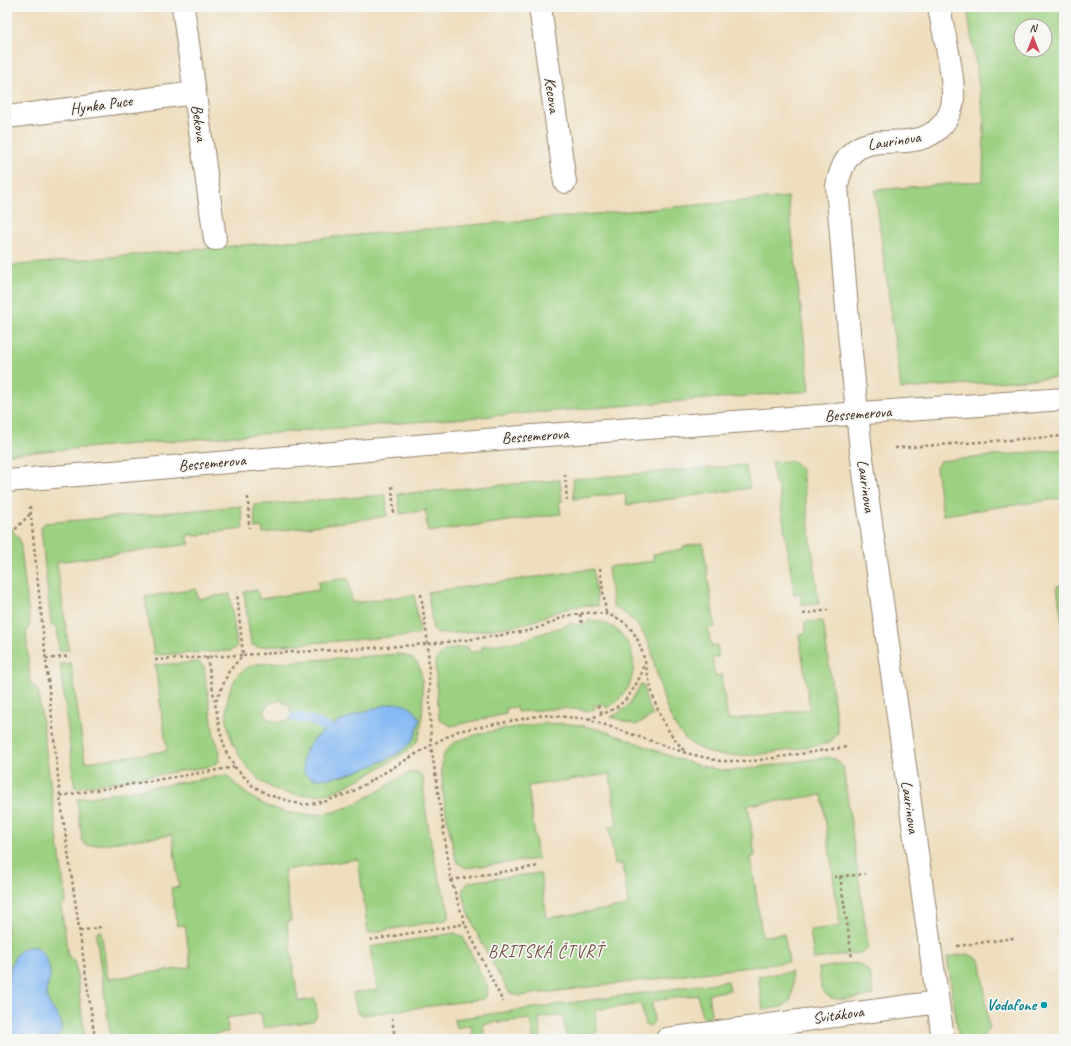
<svg xmlns="http://www.w3.org/2000/svg" width="1071" height="1046" font-family="Caveat,sans-serif">
  <style>
    .green { fill: #9dd182; stroke: #6c7e50; fill-rule: evenodd }
    .water { fill: #85b9f3; stroke: #607288 }
    .lines { fill: none; stroke-linecap: round; stroke-linejoin: round }
    .stream { stroke: #85b9f3; stroke-width: 9 }
    .street-casing { stroke: #94846e; stroke-width: 24 }
    .path { stroke: #94846e; stroke-width: 2.5; stroke-dasharray: 3 3; stroke-linecap: butt }
    .street { stroke: #fff; stroke-width: 22 }
    .culture-dot { fill: #0f9aa8; stroke: #f6f6f2; stroke-width: 1.5 }
    .labels { text-anchor: middle; dominant-baseline: central; stroke-width: 3.5; stroke-linejoin: round; paint-order: stroke }
    .street-label { font-size: 16px; fill: #3b2a1e; stroke: #f6f6f2 }
    .culture-label { font-size: 16px; font-weight: bold; fill: #0d838f; stroke: #f6f6f2; text-anchor: end }
    .neighbourhood-label { font-size: 17px; letter-spacing: 1px; fill: #724f41; stroke: #f6f6f2 }
  </style>
  <rect width="100%" height="100%" fill="#f6f6f2"/>
  <filter id="ink" filterUnits="userSpaceOnUse"><feTurbulence type="fractalNoise" baseFrequency=".025" numOctaves="2"/><feDisplacementMap in="SourceGraphic" scale="8" xChannelSelector="R" yChannelSelector="G"/><feConvolveMatrix kernelMatrix="1 2 1 2 8 2 1 2 1" color-interpolation-filters="sRGB"/></filter>
  <filter id="wash" filterUnits="userSpaceOnUse"><feTurbulence type="fractalNoise" baseFrequency=".012" numOctaves="4" result="noise"/><feDisplacementMap in="SourceGraphic" scale="16" xChannelSelector="R" yChannelSelector="G"/><feGaussianBlur stdDeviation="0.9" result="paint"/><feColorMatrix in="noise" values="0 0 0 0 0 0 0 0 0 0 0 0 0 0 0 0 0 1.4 0 .05"/><feComposite in="paint" operator="in"/></filter>
  <g filter="url(#wash)">
    <rect width="100%" height="100%" fill="#eedebe"/>
    <path class="green" d="M 967,7 L 1064,7 L 1064,377 L 901,389 L 875,190 L 983,181 L 984,120 ZM 1021,26 L 1045,26 L 1045,50 L 1021,50 Z
      M 788,197 L 810,391 L 7,454 L 7,266 Z
      M 1064,449 L 1064,498 L 943,515 L 936,468 L 940,461 Z
      M 787,461 L 795,462 L 802,471 L 819,604 L 802,605 L 801,593 L 794,594 L 778,484 L 775,484 L 772,462 Z
      M 745,465 L 750,488 L 627,505 L 625,493 L 574,499 L 573,479 Z
      M 560,480 L 562,501 L 559,502 L 561,514 L 428,532 L 426,520 L 428,520 L 425,512 L 427,510 L 400,514 L 398,494 Z
      M 386,495 L 387,516 L 263,533 L 262,527 L 255,528 L 254,505 Z
      M 241,506 L 243,529 L 217,532 L 216,530 L 213,531 L 213,533 L 193,536 L 192,534 L 188,535 L 187,537 L 190,544 L 57,562 L 69,650 L 59,651 L 57,628 L 51,625 L 41,528 L 45,523 Z
      M 7,524 L 20,540 L 30,626 L 26,632 L 30,682 L 38,691 L 66,902 L 61,906 L 68,956 L 75,961 L 85,1039 L 7,1039 Z
      M 703,543 L 715,627 L 708,629 L 711,646 L 717,645 L 719,657 L 712,658 L 715,676 L 721,675 L 728,720 L 810,709 L 799,634 L 806,633 L 805,622 L 823,621 L 838,732 L 830,743 C 799,748 748,759 719,755 C 672,747 665,705 655,666 C 653,658 652,649 648,642 C 640,626 629,615 613,606 L 608,567 L 654,561 L 653,554 L 683,549 L 683,546 Z
      M 593,569 L 598,606 C 573,602 550,616 527,623 C 498,630 468,632 439,634 L 433,630 L 428,592 Z
      M 348,578 L 352,603 L 414,595 L 420,631 L 418,635 L 257,647 L 251,644 L 244,592 L 257,590 L 259,599 L 319,590 L 318,582 Z
      M 1064,585 L 1064,637 L 1057,586 Z
      M 196,589 L 198,599 L 230,594 L 237,647 L 230,651 L 154,655 L 145,597 Z
      M 589,620 C 639,623 650,686 606,708 L 604,703 L 594,706 L 594,711 L 562,708 L 517,712 L 516,707 L 506,708 L 506,714 L 451,726 L 439,719 L 435,664 C 439,648 454,648 468,647 L 469,652 L 482,651 L 482,646 L 520,641 L 573,623 L 575,625 L 589,623 Z
      M 400,654 C 409,656 417,660 420,669 C 424,682 424,730 417,741 C 408,755 351,784 335,791 C 327,795 316,795 308,795 C 295,796 278,792 267,785 C 252,776 240,759 233,743 C 221,716 224,672 257,664 ZM 280,700 L 289,706 L 293,717 C 284,723 279,723 268,719 L 264,712 L 268,704 ZM 335,723 L 400,752 L 356,772 L 341,777 L 314,739 Z
      M 199,662 L 204,667 L 214,735 L 220,752 L 219,761 L 212,766 L 75,788 L 60,664 L 71,663 L 85,762 L 167,751 L 155,665 Z
      M 640,685 L 643,685 L 647,703 L 653,715 L 636,725 L 611,717 C 627,710 633,700 640,685 Z
      M 543,723 C 558,724 574,723 589,727 C 636,738 683,768 732,771 L 828,757 L 837,760 L 843,767 L 868,945 L 867,949 L 860,953 L 814,959 L 810,930 L 840,926 L 822,795 L 748,805 L 755,856 L 751,857 L 762,936 L 784,934 L 789,962 L 519,996 L 509,992 C 496,970 463,913 463,889 L 469,882 L 540,873 L 547,918 L 628,906 L 623,864 L 615,865 L 609,827 L 617,826 L 610,774 L 528,786 L 538,859 L 466,868 L 458,863 L 456,860 C 450,833 438,783 443,757 C 444,753 448,748 451,745 C 468,732 521,727 543,723 Z
      M 412,772 L 418,772 L 423,777 C 425,823 435,867 449,911 L 449,916 L 446,920 L 368,933 L 358,859 L 284,870 L 291,921 L 287,922 L 298,1001 L 315,999 C 316,1007 320,1016 313,1021 L 263,1028 L 261,1013 L 227,1018 L 228,1032 L 181,1039 L 111,1039 L 96,936 L 97,932 L 101,931 L 108,979 L 191,967 L 185,925 L 177,926 L 171,888 L 179,887 L 172,835 L 87,846 L 82,840 L 77,799 L 227,775 C 253,807 293,821 333,812 C 345,809 359,802 370,796 C 384,789 397,778 412,772 Z
      M 455,933 L 463,937 L 488,988 L 486,997 L 483,999 L 363,1015 L 357,1012 L 353,993 L 377,990 L 370,947 Z
      M 968,954 L 979,959 L 981,963 L 989,1026 L 985,1036 L 979,1038 L 959,1039 L 947,957 Z
      M 853,963 C 872,965 871,980 873,995 C 859,997 827,1007 821,987 C 820,981 820,974 819,968 Z
      M 791,972 L 793,985 L 791,1000 L 782,1007 L 763,1010 L 758,976 Z
      M 728,981 L 730,990 L 708,994 L 711,1013 L 710,1016 L 705,1019 L 701,1014 L 698,995 L 652,1001 L 654,1022 L 650,1026 L 645,1024 L 641,1004 L 595,1010 L 597,1030 L 595,1033 L 569,1038 L 566,1036 L 563,1015 L 539,1018 L 541,1039 L 533,1039 L 530,1019 L 483,1024 L 485,1039 L 473,1039 L 471,1025 L 456,1028 L 454,1019 Z"/>
    <path class="water" d="M 394,703 C 407,704 413,707 420,719 C 418,727 416,735 411,742 C 397,760 338,781 315,779 C 311,778 307,775 304,773 C 304,769 302,762 303,758 C 312,725 365,710 394,703 Z
      M 26,947 C 29,947 33,946 36,947 C 45,951 51,968 50,977 C 49,985 44,989 47,998 C 52,1013 71,1023 56,1039 L 7,1039 C 7,1014 0,958 26,947 Z"/>
    <g class="lines">
      <path class="stream" d="M 294,717 L 311,720 L 328,728"/>
    </g>
  </g>
  <g filter="url(#ink)">
    <g class="lines">
      <defs>
        <path id="street" d="M 183,7 L 215,239
          M 540,7 L 565,182
          M 939,7 C 944,36 954,71 953,101 C 952,109 947,119 942,125 C 909,163 851,112 837,186 L 849,333 L 861,451 L 943,1039
          M 7,117 L 195,93
          M 7,481 L 533,436 L 1064,399
          M 667,1039 L 938,1002"/>
      </defs>
      <use href="#street" class="street-casing"/>
      <path class="path" d="M 895,448 L 1064,436
        M 565,474 L 567,500
        M 392,486 L 394,515
        M 248,497 L 249,528
        M 30,506 L 60,796 L 95,1039
        M 7,538 L 30,514
        M 600,568 L 606,613
        M 421,594 L 428,644 L 431,745 L 451,880 L 465,924 L 503,1002
        M 580,614 L 582,624
        M 803,614 L 828,610
        M 207,657 L 220,731 L 226,752 L 235,767 L 253,786 L 269,795 L 303,805 L 327,801 L 352,792 L 431,745 L 458,731 L 543,715 L 588,719 L 686,753 L 720,761 L 753,761 L 846,747
        M 46,659 L 70,656
        M 155,660 L 243,655 L 237,593
        M 216,701 L 229,671 L 243,655 C 335,649 429,648 520,632 C 529,631 538,628 546,625 C 555,622 562,616 571,615 C 592,611 615,611 630,628 C 645,645 647,678 654,699 C 662,723 670,734 686,753
        M 598,705 L 602,714
        M 588,719 C 612,711 622,708 635,686 C 640,677 643,672 643,663
        M 60,796 L 235,767
        M 840,876 L 852,958
        M 834,877 L 865,874
        M 451,880 L 539,866
        M 80,931 L 101,927
        M 370,940 L 465,924
        M 957,946 L 1014,938
        M 392,1018 L 395,1039"/>
      <use href="#street" class="street"/>
    </g>
  </g>
  <circle class="culture-dot" cx="1044" cy="1005" r="4"/>
  <g class="labels">
    <g class="street-label">
      <text transform="translate(552 95) rotate(82)">Kecova</text>
      <text transform="translate(101 105) rotate(-8)">Hynka Puce</text>
      <text transform="translate(199 123) rotate(82)">Bekova</text>
      <text transform="translate(894 141) rotate(-9)">Laurinova</text>
      <text transform="translate(858 414) rotate(-4)">Bessemerova</text>
      <text transform="translate(535 436) rotate(-4)">Bessemerova</text>
      <text transform="translate(212 463) rotate(-5)">Bessemerova</text>
      <text transform="translate(866 486) rotate(82)">Laurinova</text>
      <text transform="translate(910 807) rotate(82)">Laurinova</text>
      <text transform="translate(838 1015) rotate(-8)">Svitákova</text>
    </g>
    <g class="culture-label">
      <text x="1036" y="1005">Vodafone</text>
    </g>
    <g class="neighbourhood-label">
      <text x="546" y="951">BRITSKÁ ČTVRŤ</text>
    </g>
  </g>
  <rect width="1071" height="1046" fill="none" stroke="#f6f6f2" stroke-width="24"/>
  <g transform="translate(1033 38)"><circle r="19" fill="#f6f6f2" stroke="#aba49d"/>
  <path d="M0-3L7 15L0 10L-7 15Z" fill="#d1495b"/>
  <text y="-6" font-size="11" font-weight="bold" text-anchor="middle" fill="#3b2a1e">N</text>
  </g>
</svg>
